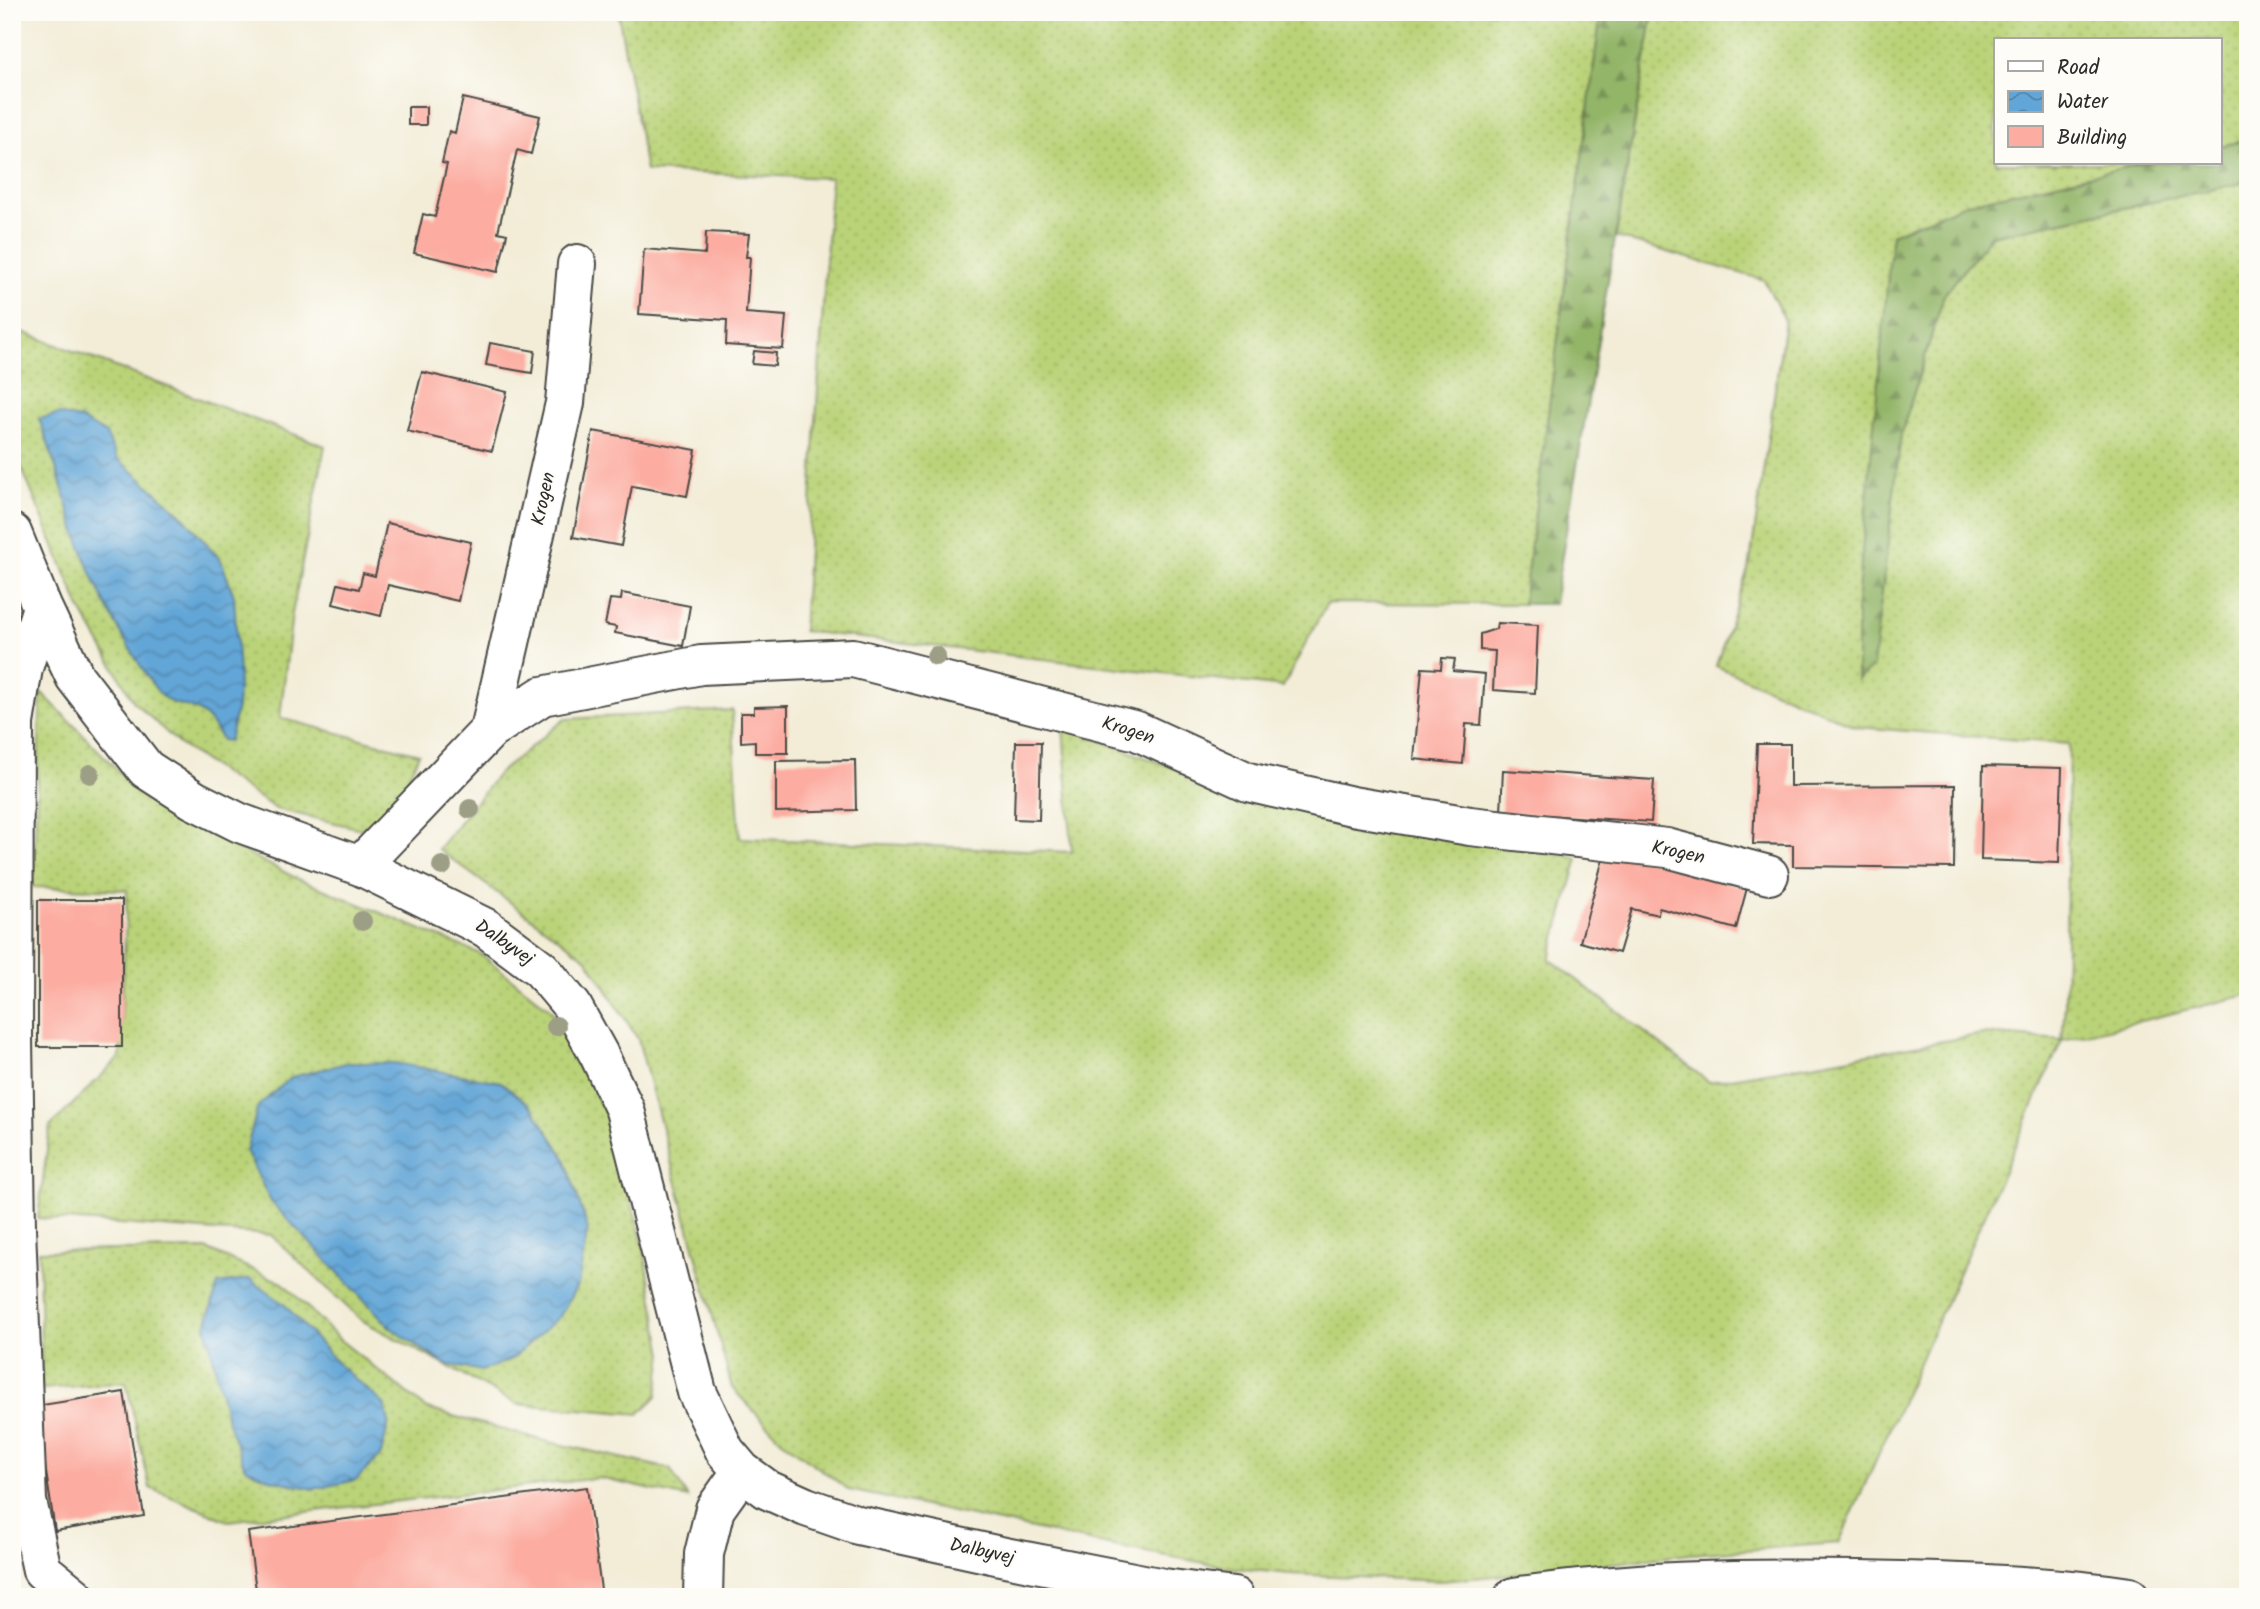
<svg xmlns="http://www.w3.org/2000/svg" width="2260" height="1609" font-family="Kalam,sans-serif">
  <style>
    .grass { fill: url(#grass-dots); stroke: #727f52; stroke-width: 2 }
    .forest { fill: url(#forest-firs); stroke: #5f704a; stroke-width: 2 }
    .water { fill: url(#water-waves); stroke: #466881; stroke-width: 2 }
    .building { fill: #fcaca0 }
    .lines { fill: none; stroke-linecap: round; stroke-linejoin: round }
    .minor-casing { stroke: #494845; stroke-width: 42 }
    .minor { stroke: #fff; stroke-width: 38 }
    .tree { fill: #9d9e86 }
    .labels { text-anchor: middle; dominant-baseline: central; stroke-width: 5; stroke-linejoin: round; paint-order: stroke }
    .street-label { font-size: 19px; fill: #2b2b2b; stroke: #fdfcf7 }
  </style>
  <defs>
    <pattern id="grass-dots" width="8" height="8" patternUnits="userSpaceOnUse" patternTransform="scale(1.75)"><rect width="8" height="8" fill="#bad378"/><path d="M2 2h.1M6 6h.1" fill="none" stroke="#a0b568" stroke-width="1.8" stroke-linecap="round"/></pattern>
    <pattern id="forest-firs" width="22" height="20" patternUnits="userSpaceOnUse" patternTransform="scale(1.75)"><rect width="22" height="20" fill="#93b568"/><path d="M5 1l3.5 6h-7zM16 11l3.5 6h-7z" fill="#789356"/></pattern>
    <pattern id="water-waves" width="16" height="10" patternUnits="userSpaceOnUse" patternTransform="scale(1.75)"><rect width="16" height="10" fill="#62a6d7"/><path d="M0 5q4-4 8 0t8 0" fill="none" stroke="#5187af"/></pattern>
  </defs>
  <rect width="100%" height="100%" fill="#fdfcf7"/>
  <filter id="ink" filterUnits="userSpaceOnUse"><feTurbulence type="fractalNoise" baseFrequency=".0143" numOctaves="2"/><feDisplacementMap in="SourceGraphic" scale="14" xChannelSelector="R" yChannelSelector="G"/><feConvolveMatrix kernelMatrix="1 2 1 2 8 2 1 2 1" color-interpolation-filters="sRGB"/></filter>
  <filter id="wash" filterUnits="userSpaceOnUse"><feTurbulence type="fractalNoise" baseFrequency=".00686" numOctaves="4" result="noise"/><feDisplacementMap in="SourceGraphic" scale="28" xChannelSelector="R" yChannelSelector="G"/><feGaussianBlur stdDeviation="1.57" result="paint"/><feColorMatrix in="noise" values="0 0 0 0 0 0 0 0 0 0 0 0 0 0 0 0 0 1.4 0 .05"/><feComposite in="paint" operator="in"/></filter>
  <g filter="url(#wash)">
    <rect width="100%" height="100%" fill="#f3edd8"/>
    <path class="grass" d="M 618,12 L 1601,12 L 1523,604 L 1327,603 L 1283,687 L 803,631 L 831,178 L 646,171 Z
      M 1653,12 L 2248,12 L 2248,140 L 2220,146 L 2220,40 L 1996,40 L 1996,163 L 2145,163 L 1968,203 L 1892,234 L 1873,666 L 1901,434 L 1944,295 L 1991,236 L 2248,182 L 2248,995 L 2062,1040 L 1839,1543 L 1690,1554 L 1548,1571 L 1441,1581 L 1289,1574 L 1227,1567 L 1113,1546 L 849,1490 L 781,1440 L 732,1388 L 638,1039 L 587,959 L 438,849 L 499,773 L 565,719 L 732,710 L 740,838 L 1072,852 L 1063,727 L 1274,805 L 1473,838 L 1578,858 L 1550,959 L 1709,1082 L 1983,1034 L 2062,1040 L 2065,1005 L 2069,744 L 1857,727 L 1716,666 L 1750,563 L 1785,320 L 1764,280 L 1616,237 Z
      M 12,328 L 325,446 L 292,614 L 280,718 L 419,754 L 397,803 L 361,829 L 276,809 L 179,744 L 134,702 L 80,608 L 12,445 Z
      M 41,692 L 152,805 L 296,878 L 481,954 L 551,1010 L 597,1080 L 642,1239 L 663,1354 L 657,1396 L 639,1414 L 517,1404 L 361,1320 L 271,1235 L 38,1218 L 50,1127 L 120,1057 L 127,890 L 33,887 Z
      M 206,1249 L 283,1283 L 340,1340 L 427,1409 L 545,1441 L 670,1469 L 688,1498 L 599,1478 L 228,1521 L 150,1488 L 126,1382 L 42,1389 L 39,1251 Z"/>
    <path class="forest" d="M 1601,12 L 1653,12 L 1554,604 L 1523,604 Z
      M 2248,140 L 2248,182 L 1991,236 L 1944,295 L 1901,434 L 1873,666 L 1857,680 L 1857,604 L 1892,234 L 1968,203 L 2145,163 L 2220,163 L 2220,146 Z"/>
    <path class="water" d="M 59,414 L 82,420 L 106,434 L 117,458 L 181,514 L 221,560 L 234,596 L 239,674 L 237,707 L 229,741 L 222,740 C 216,730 209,717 198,711 C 179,700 170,710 153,685 C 124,642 99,597 81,547 C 66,505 56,461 39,419 Z
      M 346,1063 L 395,1063 L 501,1082 L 532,1107 L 565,1158 L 588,1229 L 578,1284 L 560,1316 L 512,1359 L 482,1371 L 444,1364 L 391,1328 L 271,1202 L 246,1151 L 258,1106 L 292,1077 Z
      M 250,1279 L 285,1305 L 339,1365 L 384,1404 L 389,1421 L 381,1455 L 356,1480 L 314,1489 L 273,1480 L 245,1468 L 227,1420 L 206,1326 L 218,1284 Z"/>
    <g id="blocks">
      <path class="building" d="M 463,98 L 540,116 L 531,154 L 517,150 L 498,232 L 507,234 L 498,272 L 414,253 L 423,214 L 435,217 L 447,164 L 442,163 L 449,131 L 455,133 Z
        M 408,107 L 426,107 L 426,125 L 408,125 Z
        M 706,232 L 749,234 L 746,257 L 750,257 L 746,313 L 786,316 L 783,349 L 726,345 L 727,320 L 639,314 L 644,249 L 705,254 Z
        M 490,343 L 535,351 L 532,373 L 486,365 Z
        M 754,351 L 776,353 L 775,366 L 752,364 Z
        M 422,372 L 507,392 L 492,451 L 407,431 Z
        M 593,431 L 696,450 L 687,496 L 632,486 L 621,546 L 573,537 Z
        M 387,523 L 471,542 L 458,601 L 388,585 L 381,616 L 333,604 L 338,584 L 359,589 L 363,573 L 375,576 Z
        M 622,593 L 690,606 L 683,646 L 615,633 L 616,627 L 605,625 L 610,599 L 621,600 Z
        M 1497,623 L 1538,625 L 1535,693 L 1493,690 L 1495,651 L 1480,650 L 1480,634 L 1496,629 Z
        M 1442,658 L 1455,659 L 1453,671 L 1485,674 L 1481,725 L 1466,724 L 1463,764 L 1414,759 L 1422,668 L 1441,669 Z
        M 788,706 L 788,753 L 755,753 L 755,741 L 741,742 L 741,713 L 754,713 L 754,707 Z
        M 1016,742 L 1041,742 L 1039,820 L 1014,819 Z
        M 1757,744 L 1790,744 L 1790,786 L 1955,785 L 1954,868 L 1793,866 L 1793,845 L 1753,844 Z
        M 855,760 L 856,810 L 776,812 L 776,761 Z
        M 1983,766 L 2062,768 L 2059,863 L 1981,860 Z
        M 1503,770 L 1654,780 L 1651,822 L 1501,812 Z
        M 1605,852 L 1650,861 L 1747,888 L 1736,929 L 1659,908 L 1658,915 L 1632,909 L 1619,953 L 1580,942 Z
        M 38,900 L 122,900 L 122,1047 L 38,1047 Z
        M 124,1392 L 144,1516 L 55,1531 L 36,1406 Z
        M 587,1487 L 602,1597 L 257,1597 L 248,1532 Z"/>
    </g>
  </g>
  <g filter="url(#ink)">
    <use href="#blocks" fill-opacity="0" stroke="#494845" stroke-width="2"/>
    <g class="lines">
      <defs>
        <path id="minor" d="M 12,533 L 42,607 L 75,677 L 146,769 L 194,800 L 240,823 L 360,866 L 486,928 L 541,969 L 572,1006 L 599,1055 L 625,1110 L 697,1392 L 725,1451 L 742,1471 L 768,1490 L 806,1507 L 858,1525 L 1005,1557 L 1164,1588 L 1234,1597
          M 42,607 L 23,668 L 14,723 L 13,1039 L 16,1228 L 27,1501 L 42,1570 L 75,1597
          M 490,730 L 542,696 L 701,665 L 853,658 L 1137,731 L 1248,782 L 1352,806 L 1470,826 L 1667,848 L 1769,875
          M 360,866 L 490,730 L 565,403 L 577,264
          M 703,1597 L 704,1554 L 715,1509 L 742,1471
          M 1514,1597 C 1628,1580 1744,1578 1859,1580 C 1950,1582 2040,1584 2130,1597"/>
      </defs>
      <use href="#minor" class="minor-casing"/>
      <use href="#minor" class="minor"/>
    </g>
    <g class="tree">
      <circle cx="936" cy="656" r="10"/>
      <circle cx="90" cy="774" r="10"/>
      <circle cx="470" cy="809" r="10"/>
      <circle cx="442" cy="866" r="10"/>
      <circle cx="362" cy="921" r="10"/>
      <circle cx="556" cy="1026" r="10"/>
    </g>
  </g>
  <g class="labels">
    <g class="street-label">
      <text transform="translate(544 499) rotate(-78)">Krogen</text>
      <text transform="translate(1128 731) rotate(18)">Krogen</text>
      <text transform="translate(1678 853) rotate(12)">Krogen</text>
      <text transform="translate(504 943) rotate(34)">Dalbyvej</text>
      <text transform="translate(982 1552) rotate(12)">Dalbyvej</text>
    </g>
  </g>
  <rect width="2260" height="1609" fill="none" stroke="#fdfcf7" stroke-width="42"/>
  <rect x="1994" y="38" width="228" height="126" fill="#fdfcf7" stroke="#a9a8a5" stroke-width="2"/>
  <rect x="2008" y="61" width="35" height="10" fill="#ffffff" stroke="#a9a8a5" stroke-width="2"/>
  <text x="2057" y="74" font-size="21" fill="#2b2b2b">Road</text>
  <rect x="2008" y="91" width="35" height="21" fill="url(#water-waves)" stroke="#a9a8a5" stroke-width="2"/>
  <text x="2057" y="108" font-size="21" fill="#2b2b2b">Water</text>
  <rect x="2008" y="126" width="35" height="21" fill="#fcaca0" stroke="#a9a8a5" stroke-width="2"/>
  <text x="2057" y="144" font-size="21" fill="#2b2b2b">Building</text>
</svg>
